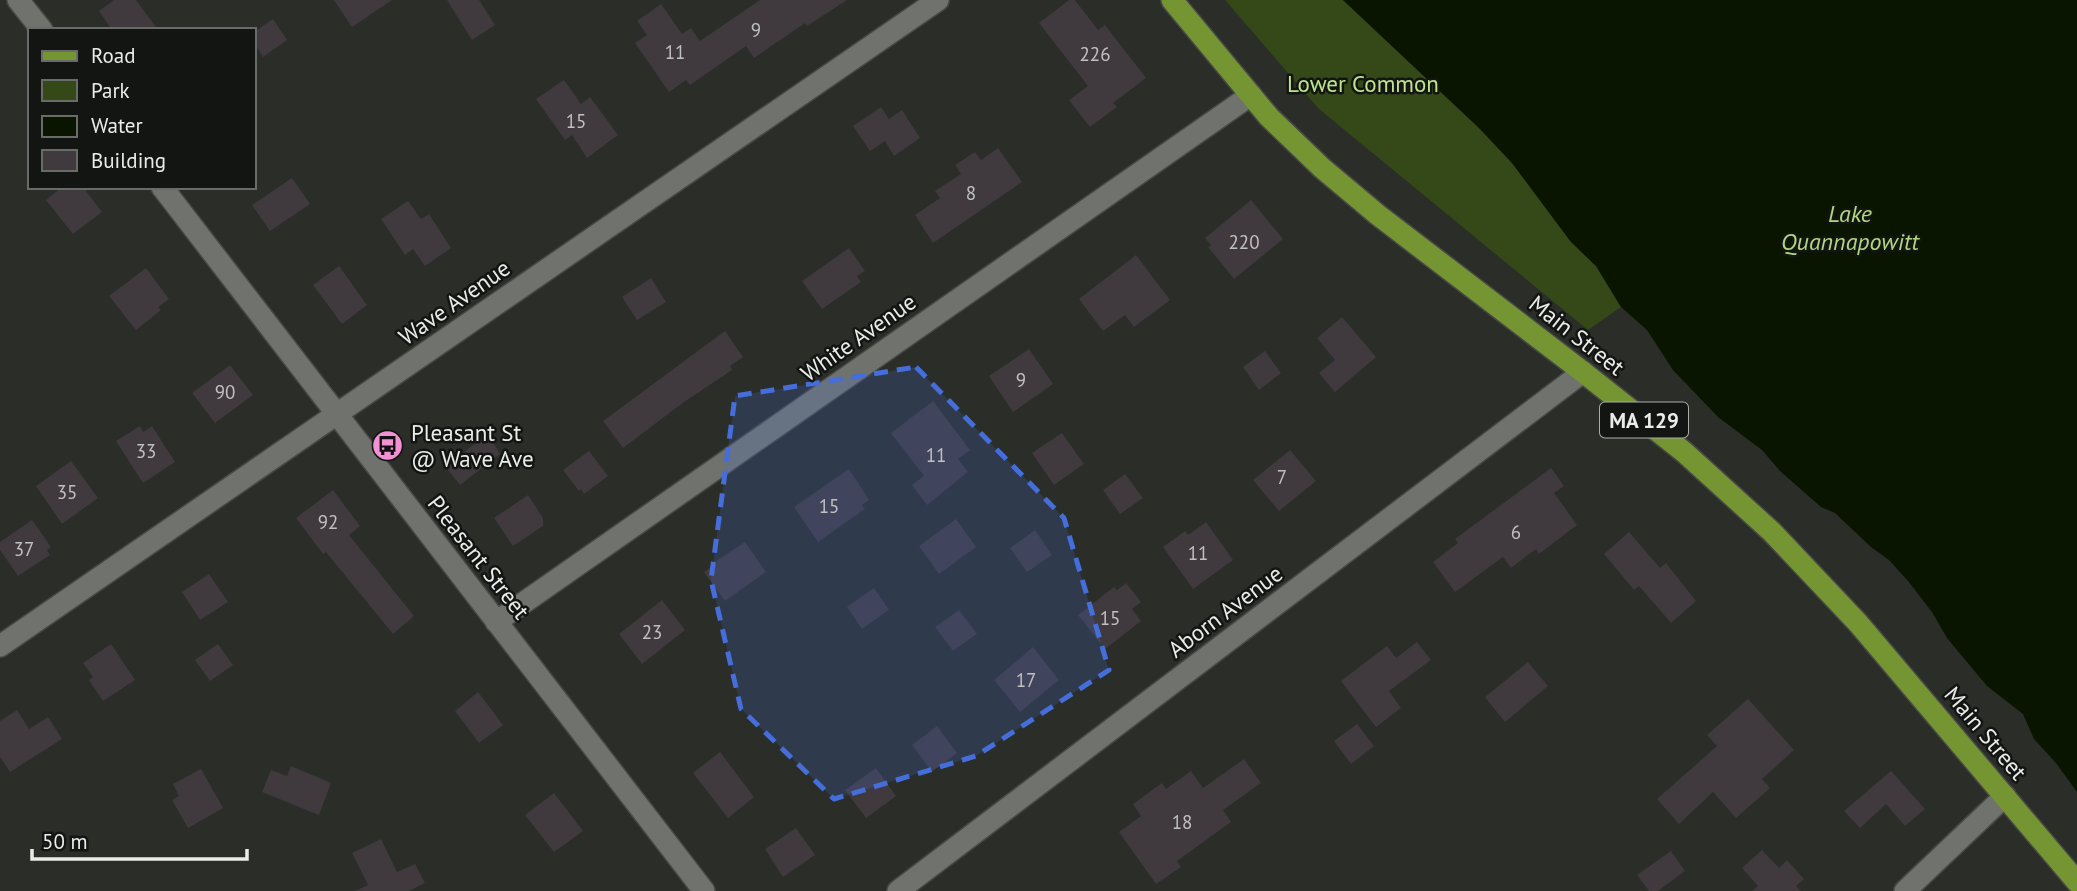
<svg xmlns="http://www.w3.org/2000/svg" width="2077" height="891" font-family="'PT Sans',sans-serif">
  <style>
    .green { fill: #354918 }
    .water { fill: #0a1500 }
    .building { fill: #403a3e }
    .lines { fill: none; stroke-linecap: round; stroke-linejoin: round }
    .street-casing { stroke: #474945; stroke-width: 24 }
    .primary-casing { stroke: #474945; stroke-width: 24 }
    .street { stroke: #70736d; stroke-width: 21 }
    .primary { stroke: #749532; stroke-width: 21 }
    .marked { fill: #466edb; fill-opacity: 0.2; stroke: #466edb; stroke-width: 5; stroke-dasharray: 14 9; stroke-linejoin: round }
    .labels { text-anchor: middle; dominant-baseline: central; stroke-width: 5; stroke-linejoin: round; paint-order: stroke }
    .number-label { font-size: 19px; fill: #c0c0be }
    .shield { fill: #131512; stroke: #aaaca8; stroke-width: 2 }
    .shield-label { font-size: 21px; font-weight: bold; fill: #eaece9 }
    .park-label { font-size: 23px; fill: #bde48d; stroke: #131512 }
    .street-label { font-size: 23px; fill: #eaece9; stroke: #131512 }
    .poi-label { font-size: 23px; fill: #eaece9; stroke: #131512; text-anchor: start }
    .water-label { font-size: 24px; font-style: italic; fill: #b1d781; stroke: #131512 }
  </style>
  <rect width="100%" height="100%" fill="#2a2d28"/>
  <path class="green" d="M 1225,0 L 1343,0 L 1479,128 L 1512,163 L 1571,242 L 1596,266 L 1621,307 L 1588,330 L 1319,109 Z"/>
  <path class="water" d="M 1343,0 L 2077,0 L 2077,792 L 2056,763 L 2034,739 L 2023,714 L 1987,686 L 1947,638 L 1932,612 L 1908,581 L 1889,560 L 1871,547 L 1835,513 L 1821,507 L 1780,471 L 1762,450 L 1718,417 L 1673,370 L 1647,330 L 1621,307 L 1596,266 L 1571,242 L 1512,163 L 1479,128 Z"/>
  <path class="building" d="M 114,0 L 136,0 L 158,30 L 112,30 L 99,11 Z
    M 334,0 L 392,0 L 352,27 Z
    M 447,0 L 479,0 L 495,25 L 472,40 Z
    M 760,0 L 847,0 L 807,26 L 805,23 L 754,58 L 746,46 L 690,85 L 686,80 L 669,92 L 635,43 L 647,35 L 637,21 L 661,4 L 682,34 L 691,28 L 700,41 Z
    M 1069,0 L 1075,0 L 1098,30 L 1105,25 L 1146,78 L 1113,103 L 1117,107 L 1090,127 L 1069,100 L 1088,86 L 1039,23 Z
    M 273,19 L 287,40 L 263,57 L 254,43 L 254,32 Z
    M 564,80 L 581,104 L 590,97 L 618,135 L 587,158 L 572,135 L 565,140 L 536,99 Z
    M 881,107 L 889,119 L 902,110 L 920,138 L 894,156 L 885,141 L 870,151 L 853,126 Z
    M 998,148 L 1022,182 L 933,243 L 915,215 L 940,198 L 935,191 L 961,174 L 955,165 L 975,152 L 981,160 Z
    M 292,178 L 310,204 L 270,231 L 252,205 Z
    M 62,187 L 83,187 L 102,212 L 73,234 L 46,200 Z
    M 1251,200 L 1283,239 L 1234,279 L 1208,247 L 1211,245 L 1205,238 Z
    M 408,201 L 421,219 L 429,214 L 451,248 L 425,266 L 413,249 L 405,255 L 381,219 Z
    M 849,248 L 865,271 L 857,276 L 861,282 L 822,309 L 802,281 Z
    M 1136,255 L 1170,300 L 1134,327 L 1125,315 L 1103,331 L 1079,299 Z
    M 339,266 L 367,305 L 342,324 L 313,285 Z
    M 146,268 L 169,299 L 158,307 L 161,310 L 136,330 L 109,296 Z
    M 651,278 L 666,302 L 637,320 L 622,297 Z
    M 1342,317 L 1376,357 L 1335,392 L 1319,373 L 1335,360 L 1317,338 Z
    M 725,331 L 743,357 L 730,366 L 732,370 L 684,402 L 623,448 L 603,421 Z
    M 1029,349 L 1053,384 L 1013,412 L 989,376 Z
    M 1265,351 L 1281,373 L 1259,390 L 1243,367 Z
    M 230,365 L 253,395 L 215,423 L 192,393 Z
    M 933,401 L 970,450 L 958,459 L 968,472 L 927,505 L 912,485 L 924,476 L 891,433 Z
    M 140,426 L 143,432 L 152,426 L 175,462 L 143,483 L 116,441 Z
    M 1062,433 L 1084,464 L 1054,485 L 1032,453 Z
    M 488,434 L 500,454 L 460,485 L 445,466 Z
    M 1290,450 L 1316,481 L 1279,511 L 1253,480 Z
    M 589,451 L 608,476 L 584,494 L 581,489 L 579,491 L 563,470 Z
    M 71,461 L 98,498 L 62,524 L 36,486 Z
    M 1551,468 L 1564,486 L 1554,493 L 1577,525 L 1539,554 L 1536,549 L 1511,568 L 1503,557 L 1455,592 L 1433,562 L 1458,543 L 1455,539 Z
    M 849,469 L 869,500 L 862,505 L 865,509 L 818,542 L 794,507 Z
    M 1125,474 L 1143,498 L 1120,514 L 1103,490 Z
    M 333,490 L 360,526 L 349,535 L 414,616 L 393,634 L 326,552 L 323,554 L 296,518 Z
    M 528,495 L 543,518 L 543,526 L 513,546 L 494,518 Z
    M 956,519 L 976,547 L 939,574 L 919,546 Z
    M 32,520 L 51,547 L 47,550 L 50,555 L 18,576 L 0,550 L 0,542 Z
    M 1206,522 L 1233,560 L 1193,589 L 1163,547 L 1185,531 L 1188,535 Z
    M 1035,530 L 1052,555 L 1027,572 L 1010,548 Z
    M 1629,532 L 1660,568 L 1666,563 L 1696,601 L 1671,623 L 1639,586 L 1634,590 L 1604,554 Z
    M 745,542 L 766,572 L 725,601 L 704,572 L 717,563 L 716,561 Z
    M 209,574 L 228,602 L 200,620 L 182,592 Z
    M 1126,583 L 1141,602 L 1132,609 L 1141,621 L 1105,649 L 1078,615 L 1114,587 L 1117,590 Z
    M 874,588 L 889,610 L 862,629 L 847,607 Z
    M 662,600 L 685,630 L 642,664 L 619,634 Z
    M 959,610 L 977,634 L 953,651 L 935,627 Z
    M 1417,642 L 1431,660 L 1389,691 L 1401,708 L 1376,727 L 1341,681 L 1387,646 L 1396,658 Z
    M 111,644 L 135,680 L 103,701 L 89,680 L 93,677 L 83,663 Z
    M 218,644 L 233,665 L 210,681 L 195,660 Z
    M 1033,647 L 1059,680 L 1020,712 L 994,680 Z
    M 1528,662 L 1548,686 L 1505,722 L 1485,697 Z
    M 478,692 L 503,725 L 479,743 L 455,711 Z
    M 1748,699 L 1794,750 L 1762,779 L 1770,788 L 1736,818 L 1713,792 L 1679,824 L 1657,799 L 1717,746 L 1707,735 Z
    M 17,710 L 29,729 L 48,717 L 62,739 L 10,772 L 0,757 L 0,721 Z
    M 1357,724 L 1374,746 L 1351,764 L 1334,741 Z
    M 937,726 L 957,753 L 932,772 L 912,745 Z
    M 720,752 L 754,797 L 728,818 L 693,773 Z
    M 1244,759 L 1261,783 L 1223,810 L 1231,822 L 1177,861 L 1181,867 L 1156,884 L 1119,832 L 1141,816 L 1133,804 L 1162,783 L 1166,789 L 1191,771 L 1203,788 Z
    M 291,766 L 331,783 L 319,815 L 262,792 L 271,770 L 287,776 Z
    M 876,768 L 896,796 L 866,818 L 845,790 Z
    M 201,769 L 223,808 L 188,828 L 172,800 L 179,796 L 173,784 Z
    M 1891,771 L 1925,809 L 1905,826 L 1886,804 L 1860,828 L 1844,811 Z
    M 554,793 L 583,831 L 554,852 L 525,815 Z
    M 796,828 L 815,855 L 783,877 L 765,849 Z
    M 381,839 L 397,872 L 415,864 L 425,883 L 409,891 L 355,891 L 368,885 L 352,853 Z
    M 1762,850 L 1779,868 L 1787,860 L 1804,879 L 1796,886 L 1801,891 L 1752,891 L 1758,886 L 1742,868 Z
    M 1671,851 L 1685,871 L 1658,891 L 1649,891 L 1637,875 Z"/>
  <g class="lines">
    <defs>
      <path id="street" d="M 18,0 L 42,30
        M 162,187 L 704,891
        M 496,622 L 1251,95
        M 0,646 L 938,0
        M 898,891 L 1583,372
        M 1905,891 L 2005,796"/>
      <path id="primary" d="M 1172,0 L 1269,117 L 1322,168 L 1378,215 L 1583,372 L 1684,452 L 1772,532 L 1858,623 L 2077,882"/>
    </defs>
    <use href="#street" class="street-casing"/>
    <use href="#primary" class="primary-casing"/>
    <use href="#street" class="street"/>
    <use href="#primary" class="primary"/>
  </g>
  <path class="marked" d="M 916,367 L 1064,518 L 1109,670 L 976,756 L 834,799 L 741,709 L 711,580 L 735,396 Z"/>
  <defs>
    <symbol id="bus-disc" viewBox="-11 -11 22 22"><circle r="9.5" fill="#f391d5" stroke="#131512"/><path d="M-5-6H5V4H4V6H2V4H-2V6H-4V4H-5ZM-3.5-4V0h7V-4ZM-3.5 1.2v1.5H-2V1.2ZM2 1.2v1.5H3.5V1.2Z" fill="#111"/></symbol>
  </defs>
  <g fill-rule="evenodd">
    <use href="#bus-disc" x="370" y="428" width="35" height="35"/>
  </g>
  <g class="labels">
    <g class="number-label">
      <text x="756" y="30">9</text>
      <text x="675" y="52">11</text>
      <text x="1095" y="54">226</text>
      <text x="576" y="121">15</text>
      <text x="971" y="193">8</text>
      <text x="1244" y="242">220</text>
      <text x="1021" y="380">9</text>
      <text x="225" y="392">90</text>
      <text x="146" y="451">33</text>
      <text x="936" y="455">11</text>
      <text x="1282" y="477">7</text>
      <text x="67" y="492">35</text>
      <text x="829" y="506">15</text>
      <text x="328" y="522">92</text>
      <text x="1516" y="532">6</text>
      <text x="24" y="549">37</text>
      <text x="1198" y="553">11</text>
      <text x="1110" y="618">15</text>
      <text x="652" y="632">23</text>
      <text x="1026" y="680">17</text>
      <text x="1182" y="822">18</text>
    </g>
    <rect class="shield" x="1600" y="402.5" width="88" height="35" rx="5"/>
    <g class="shield-label">
      <text x="1644" y="420">MA 129</text>
    </g>
    <g class="park-label">
      <text x="1363" y="83">Lower Common</text>
    </g>
    <g class="street-label">
      <text transform="translate(454 302) rotate(-35)">Wave Avenue</text>
      <text transform="translate(1577 335) rotate(38)">Main Street</text>
      <text transform="translate(858 337) rotate(-35)">White Avenue</text>
      <text transform="translate(479 557) rotate(52)">Pleasant Street</text>
      <text transform="translate(1225 611) rotate(-37)">Aborn Avenue</text>
      <text transform="translate(1986 733) rotate(50)">Main Street</text>
    </g>
    <g class="poi-label">
      <text x="411" y="432">Pleasant St<tspan x="411" dy="26">@ Wave Ave</tspan></text>
    </g>
    <g class="water-label">
      <text x="1850" y="213">Lake<tspan x="1850" dy="28">Quannapowitt</tspan></text>
    </g>
  </g>
  <rect x="28" y="28" width="228" height="161" fill="#131512" stroke="#696b68" stroke-width="2"/>
  <rect x="42" y="51" width="35" height="10" fill="#749532" stroke="#696b68" stroke-width="2"/>
  <text x="91" y="63" font-size="21" fill="#eaece9">Road</text>
  <rect x="42" y="80" width="35" height="21" fill="#354918" stroke="#696b68" stroke-width="2"/>
  <text x="91" y="98" font-size="21" fill="#eaece9">Park</text>
  <rect x="42" y="116" width="35" height="21" fill="#0a1500" stroke="#696b68" stroke-width="2"/>
  <text x="91" y="133" font-size="21" fill="#eaece9">Water</text>
  <rect x="42" y="150" width="35" height="21" fill="#403a3e" stroke="#696b68" stroke-width="2"/>
  <text x="91" y="168" font-size="21" fill="#eaece9">Building</text>
  <path d="M32 849v10h215v-10" fill="none" stroke="#eaece9" stroke-width="3.5"/>
  <text x="42" y="849" font-size="21" fill="#eaece9" stroke="#131512" stroke-width="5" paint-order="stroke">50 m</text>
</svg>
